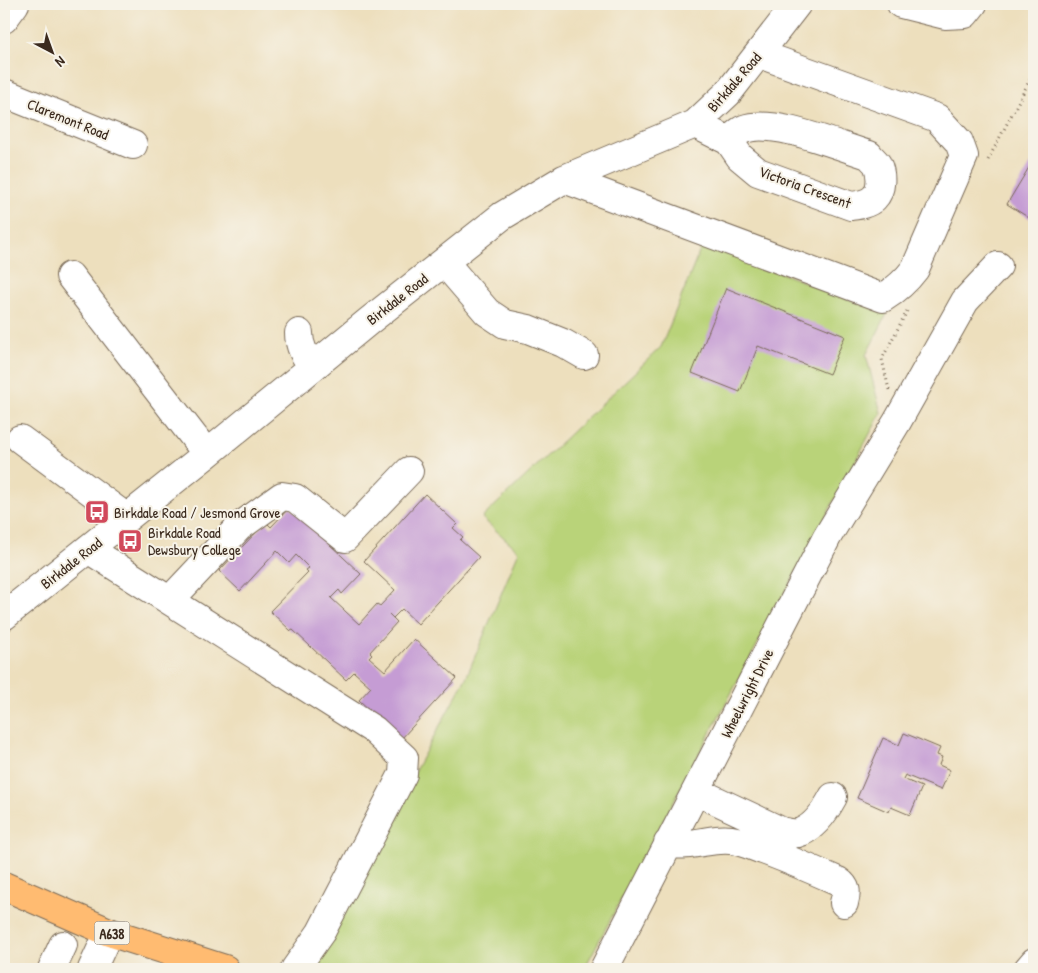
<svg xmlns="http://www.w3.org/2000/svg" width="1038" height="973" font-family="'Patrick Hand',sans-serif">
  <style>
    .green { fill: #b9d379; stroke: #7a7e4c }
    .building { fill: #c59cd4 }
    .lines { fill: none; stroke-linecap: round; stroke-linejoin: round }
    .minor-casing { stroke: #796956; stroke-width: 30 }
    .major-casing { stroke: #796956; stroke-width: 30 }
    .path { stroke: #796956; stroke-width: 3; stroke-dasharray: 1 4; stroke-linecap: butt }
    .minor { stroke: #fff; stroke-width: 28 }
    .major { stroke: #ffbb71; stroke-width: 28 }
    .labels { text-anchor: middle; dominant-baseline: central; stroke-width: 4; stroke-linejoin: round; paint-order: stroke }
    .shield { fill: #f7f3e8; stroke: #73665b; stroke-width: 1 }
    .shield-label { font-size: 14px; font-weight: bold; fill: #3b2a1e }
    .street-label { font-size: 15px; fill: #3b2a1e; stroke: #f7f3e8 }
    .poi-label { font-size: 15px; fill: #3b2a1e; stroke: #f7f3e8; text-anchor: start }
  </style>
  <rect width="100%" height="100%" fill="#f7f3e8"/>
  <filter id="ink" filterUnits="userSpaceOnUse"><feTurbulence type="fractalNoise" baseFrequency=".02" numOctaves="2"/><feDisplacementMap in="SourceGraphic" scale="10" xChannelSelector="R" yChannelSelector="G"/><feConvolveMatrix kernelMatrix="1 2 1 2 8 2 1 2 1" color-interpolation-filters="sRGB"/></filter>
  <filter id="wash" filterUnits="userSpaceOnUse"><feTurbulence type="fractalNoise" baseFrequency=".0096" numOctaves="4" result="noise"/><feDisplacementMap in="SourceGraphic" scale="20" xChannelSelector="R" yChannelSelector="G"/><feGaussianBlur stdDeviation="1.12" result="paint"/><feColorMatrix in="noise" values="0 0 0 0 0 0 0 0 0 0 0 0 0 0 0 0 0 1.4 0 .05"/><feComposite in="paint" operator="in"/></filter>
  <g filter="url(#wash)">
    <rect width="100%" height="100%" fill="#eddfbd"/>
    <path class="green" d="M 703,243 L 887,314 L 866,355 L 881,413 L 584,969 L 306,969 L 466,678 L 519,551 L 482,518 L 661,347 Z"/>
    <g id="blocks">
      <path class="building" d="M 1034,159 L 1034,221 L 1007,204 Z
        M 726,288 L 845,336 L 829,374 L 758,346 L 740,392 L 692,373 Z
        M 425,494 L 457,524 L 453,528 L 463,537 L 460,540 L 479,557 L 418,624 L 402,609 L 393,618 L 389,614 L 397,622 L 370,652 L 372,654 L 369,657 L 385,671 L 414,639 L 457,678 L 401,739 L 359,700 L 371,687 L 354,672 L 346,680 L 293,630 L 291,631 L 270,611 L 308,572 L 306,570 L 309,568 L 296,555 L 289,563 L 277,551 L 240,591 L 219,571 L 266,522 L 271,527 L 290,507 L 361,574 L 342,594 L 339,590 L 331,598 L 359,624 L 377,604 L 380,606 L 395,590 L 364,561 Z
        M 904,733 L 940,748 L 937,755 L 942,757 L 939,765 L 950,770 L 941,790 L 905,775 L 903,779 L 922,787 L 910,815 L 891,807 L 889,812 L 857,798 L 883,738 L 899,745 Z"/>
    </g>
  </g>
  <g filter="url(#ink)">
    <use href="#blocks" fill-opacity="0" stroke="#796956" stroke-width="1"/>
    <g class="lines">
      <defs>
        <path id="minor" d="M 901,4 L 945,15 L 965,14 L 973,4
          M 4,19 L 15,4
          M 4,93 L 133,145
          M 695,124 L 729,141 L 740,157 L 758,172 L 851,206 C 859,205 868,204 874,198 C 882,190 882,174 877,164 C 875,161 871,158 869,155 C 838,146 774,118 744,129 C 738,131 733,138 729,141
          M 564,179 L 883,298 C 896,290 906,281 915,269 L 964,156 L 959,142 L 937,118 L 759,54
          M 444,262 L 487,312 L 505,324 L 528,329 L 563,343 L 584,355
          M 70,276 L 207,454
          M 299,333 C 299,347 305,356 313,367
          M 20,439 L 127,518
          M 88,549 L 374,730 L 404,758 L 403,774 L 321,932 L 295,969
          M 170,600 L 239,527 L 282,496 L 295,498 L 345,538 L 409,471
          M 4,616 L 207,454 L 369,321 L 502,216 L 564,179 L 695,124 L 728,93 L 797,4
          M 696,791 L 781,831 C 787,832 795,835 801,832 C 816,826 826,810 833,797
          M 668,843 C 692,849 714,835 737,841 C 746,843 754,847 763,850 C 788,859 813,870 838,881 C 847,887 847,892 844,903
          M 52,969 L 63,945
          M 92,969 L 109,932
          M 604,969 L 827,537 L 897,422 L 965,301 L 998,266
          M 1028,969 L 1034,962"/>
        <path id="major" d="M 4,886 L 109,932 L 225,969"/>
      </defs>
      <use href="#minor" class="minor-casing"/>
      <use href="#major" class="major-casing"/>
      <path class="path" d="M 988,160 L 1034,72
        M 889,390 L 882,359 L 907,311"/>
      <use href="#minor" class="minor"/>
      <use href="#major" class="major"/>
    </g>
  </g>
  <defs>
    <symbol id="bus-square" viewBox="-11 -11 22 22"><rect x="-9" y="-9" width="18" height="18" rx="4" fill="#d1495b" stroke="#f7f3e8"/><path d="M-5-6H5V4H4V6H2V4H-2V6H-4V4H-5ZM-3.5-4V0h7V-4ZM-3.5 1.2v1.5H-2V1.2ZM2 1.2v1.5H3.5V1.2Z" fill="#fff"/></symbol>
  </defs>
  <g fill-rule="evenodd">
    <use href="#bus-square" x="83" y="498" width="28" height="28"/>
    <use href="#bus-square" x="116" y="527" width="28" height="28"/>
  </g>
  <g class="labels">
    <rect class="shield" x="94.5" y="921.5" width="35" height="23" rx="4"/>
    <g class="shield-label">
      <text x="112" y="933">A638</text>
    </g>
    <g class="street-label">
      <text transform="translate(734 82) rotate(-49)">Birkdale Road</text>
      <text transform="translate(68 119) rotate(22)">Claremont Road</text>
      <text transform="translate(805 187) rotate(20)">Victoria Crescent</text>
      <text transform="translate(397 299) rotate(-38)">Birkdale Road</text>
      <text transform="translate(71 563) rotate(-38)">Birkdale Road</text>
      <text transform="translate(747 693) rotate(-63)">Wheelwright Drive</text>
    </g>
    <g class="poi-label">
      <text x="114" y="512">Birkdale Road / Jesmond Grove</text>
      <text x="148" y="532">Birkdale Road<tspan x="148" dy="17">Dewsbury College</tspan></text>
    </g>
  </g>
  <rect width="1038" height="973" fill="none" stroke="#f7f3e8" stroke-width="20"/>
  <g transform="translate(52 52) rotate(139)" stroke="#f7f3e8" stroke-width="4" paint-order="stroke">
  <path d="M0-4L9 19L0 12L-9 19Z" fill="#3b2a1e"/>
  <text y="-8" font-size="14" font-weight="bold" text-anchor="middle" fill="#3b2a1e">N</text>
  </g>
</svg>
